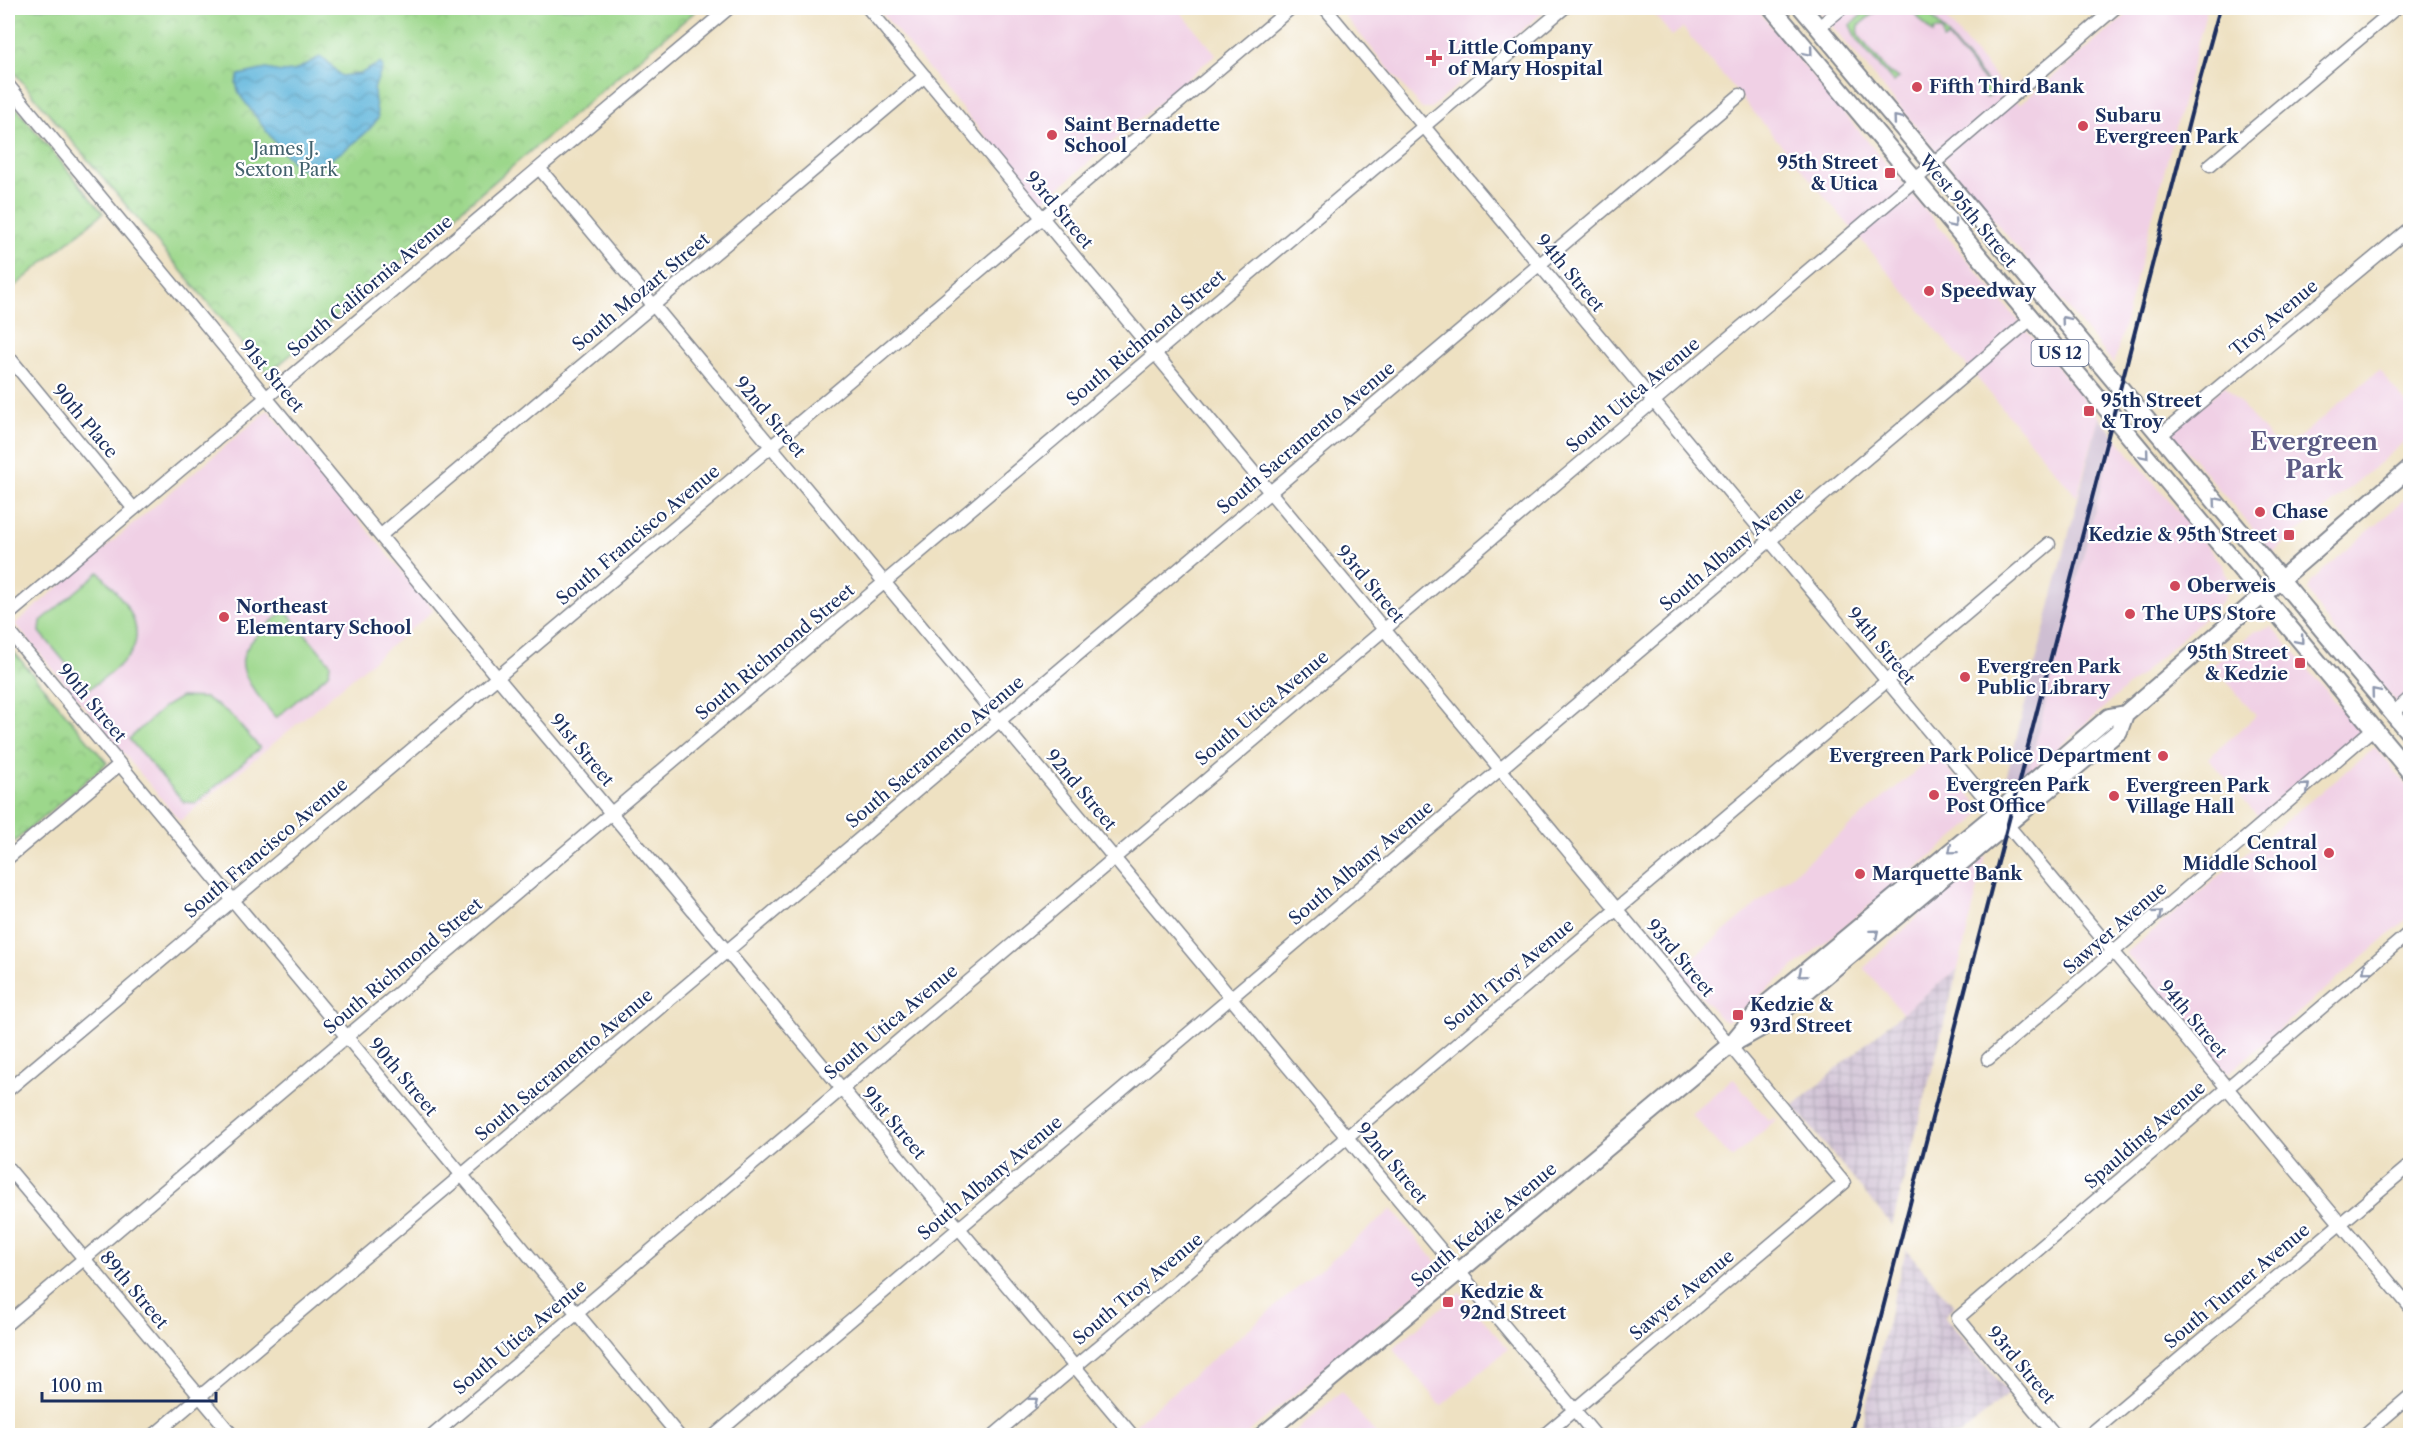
<svg xmlns="http://www.w3.org/2000/svg" width="2418" height="1443" font-family="'Libre Caslon Text',serif">
  <style>
    .built { fill: #f0d0e5 }
    .industrial { fill: url(#industrial-grid) }
    .railway { fill: #cebed2 }
    .green { fill: #9cd78b; stroke: #5c8374; stroke-width: 1.5 }
    .park { fill: url(#park-crowns); stroke: #5c8374; stroke-width: 1.5 }
    .water { fill: url(#water-waves); stroke: #3d729c; stroke-width: 1.5 }
    .lines { fill: none; stroke-linecap: round; stroke-linejoin: round }
    .minor-casing { stroke: #848890; stroke-width: 15 }
    .major-casing { stroke: #848890; stroke-width: 20 }
    .minor { stroke: #fff; stroke-width: 12 }
    .major { stroke: #fff; stroke-width: 16 }
    .rail { stroke: #1b2f5e; stroke-width: 4 }
    .oneway { stroke: #8d97ae }
    .poi-dot { fill: #d1495b; stroke: #fff; stroke-width: 2 }
    .labels { text-anchor: middle; dominant-baseline: central; stroke-width: 4.5; stroke-linejoin: round; paint-order: stroke }
    .shield { fill: #fff; stroke: #5f6d8e; stroke-width: 1.5 }
    .shield-label { font-size: 16px; font-weight: bold; fill: #1b2f5e }
    .poi-label { font-size: 18px; font-weight: bold; fill: #1b2f5e; stroke: #fff; text-anchor: start }
    .park-label { font-size: 18px; fill: #42616c; stroke: #fff }
    .street-label { font-size: 18px; fill: #1b2f5e; stroke: #fff }
    .district-label { font-size: 24px; font-weight: bold; fill: #5c5b84; stroke: #fff }
  </style>
  <defs>
    <pattern id="industrial-grid" width="8" height="8" patternUnits="userSpaceOnUse" patternTransform="scale(1.5)"><rect width="8" height="8" fill="#cebed2"/><path d="M0 4h8M4 0v8" fill="none" stroke="#a69bae"/></pattern>
    <pattern id="park-crowns" width="20" height="18" patternUnits="userSpaceOnUse" patternTransform="scale(1.5)"><rect width="20" height="18" fill="#9cd78b"/><path d="M2 6a3 3 0 1 1 6 0M12 15a3 3 0 1 1 6 0" fill="none" stroke="#86b97a"/></pattern>
    <pattern id="water-waves" width="16" height="10" patternUnits="userSpaceOnUse" patternTransform="scale(1.5)"><rect width="16" height="10" fill="#5fb5db"/><path d="M0 5q4-4 8 0t8 0" fill="none" stroke="#4e94b5"/></pattern>
  </defs>
  <rect width="100%" height="100%" fill="#fff"/>
  <filter id="ink" filterUnits="userSpaceOnUse"><feTurbulence type="fractalNoise" baseFrequency=".0167" numOctaves="2"/><feDisplacementMap in="SourceGraphic" scale="12" xChannelSelector="R" yChannelSelector="G"/><feConvolveMatrix kernelMatrix="1 2 1 2 8 2 1 2 1" color-interpolation-filters="sRGB"/></filter>
  <filter id="wash" filterUnits="userSpaceOnUse"><feTurbulence type="fractalNoise" baseFrequency=".008" numOctaves="4" result="noise"/><feDisplacementMap in="SourceGraphic" scale="24" xChannelSelector="R" yChannelSelector="G"/><feGaussianBlur stdDeviation="1.35" result="paint"/><feColorMatrix in="noise" values="0 0 0 0 0 0 0 0 0 0 0 0 0 0 0 0 0 1.4 0 .05"/><feComposite in="paint" operator="in"/></filter>
  <g filter="url(#wash)">
    <rect width="100%" height="100%" fill="#eee1c2"/>
    <path class="built" d="M 884,8 L 1177,8 L 1216,54 L 1041,203 L 880,11 Z
      M 1338,8 L 1548,8 L 1430,109 L 1422,109 Z
      M 1649,8 L 1756,8 L 2099,417 L 2077,497 L 1683,28 L 1672,36 Z
      M 1817,8 L 1937,8 L 2019,105 L 2135,8 L 2207,8 L 2114,364 Z
      M 2379,370 L 2410,408 L 2410,437 L 2273,553 L 2170,431 L 2225,385 L 2282,452 Z
      M 268,410 L 434,610 L 180,821 L 15,624 Z
      M 2114,435 L 2223,565 L 2229,585 L 2222,602 L 2027,776 Z
      M 2410,495 L 2410,591 L 2403,597 L 2410,606 L 2410,720 L 2323,616 L 2308,590 L 2312,580 Z
      M 2271,627 L 2278,633 L 2361,732 L 2258,817 L 2208,758 L 2256,716 L 2213,665 L 2253,632 Z
      M 2375,747 L 2410,789 L 2410,916 L 2228,1074 L 2126,953 Z
      M 1936,754 L 1976,802 L 1979,815 L 1974,821 L 1727,1022 L 1721,1019 L 1678,970 Z
      M 1986,855 L 1958,969 L 1902,1013 L 1864,968 L 1947,888 Z
      M 1733,1078 L 1768,1120 L 1778,1118 L 1732,1158 L 1691,1114 Z
      M 1392,1209 L 1444,1271 L 1245,1435 L 1144,1435 L 1135,1424 Z
      M 1460,1292 L 1508,1349 L 1441,1406 L 1393,1348 Z
      M 1341,1392 L 1377,1435 L 1290,1435 Z"/>
    <path class="industrial" d="M 1958,969 L 1892,1226 L 1793,1106 L 1902,1013 Z
      M 1906,1249 L 1954,1306 L 1944,1316 L 2009,1393 L 1960,1435 L 1859,1435 Z"/>
    <path class="railway" d="M 2099,417 L 2114,435 L 2027,776 L 2020,782 L 2004,786 Z"/>
    <path class="green" d="M 1870,8 L 1880,8 L 1859,25 L 1858,35 L 1888,72 L 1899,78 L 1893,82 L 1857,40 L 1850,25 Z
      M 1910,8 L 1925,8 L 1995,92 L 1986,98 L 1979,89 L 1985,82 L 1948,38 L 1943,40 L 1942,30 L 1934,30 L 1933,34 Z
      M 99,572 C 116,592 146,620 133,649 C 127,663 100,680 88,690 L 40,632 L 41,621 Z
      M 285,610 L 330,663 L 329,673 L 276,718 C 230,663 230,656 285,610 Z
      M 181,697 L 206,698 L 229,713 L 260,748 L 196,803 L 184,802 L 129,739 L 164,707 Z"/>
    <path class="park" d="M 8,8 L 699,8 L 268,374 L 8,65 Z
      M 8,98 L 103,213 L 8,292 Z
      M 8,645 L 107,763 L 8,847 Z"/>
    <path class="water" d="M 320,57 C 330,60 333,70 341,76 L 360,74 L 380,63 L 383,67 C 371,93 373,89 378,118 C 365,139 330,161 308,171 L 297,166 L 279,148 L 239,94 L 236,83 L 239,75 L 266,69 L 281,72 L 294,71 Z"/>
  </g>
  <g filter="url(#ink)">
    <g class="lines">
      <defs>
        <path id="minor" d="M 868,8 L 1844,1183 L 1543,1436
          M 1325,8 L 2410,1307
          M 1819,27 L 1842,8
          M 8,85 L 497,677 L 1133,1436
          M 2210,165 L 2396,8
          M 539,168 L 1596,1436
          M 8,356 L 134,509
          M 2161,435 L 2410,228
          M 381,535 L 925,76
          M 8,615 L 729,8
          M 8,630 L 679,1436
          M 2393,713 L 2410,698
          M 8,858 L 119,765
          M 1988,1059 L 2374,728
          M 8,1090 L 1291,8
          M 8,1168 L 233,1436
          M 8,1323 L 1564,8
          M 153,1436 L 1740,95
          M 432,1436 L 1916,179 L 2115,8
          M 714,1436 L 2031,319
          M 993,1436 L 2049,544
          M 2056,1436 L 1958,1318 L 2410,932
          M 2088,1436 L 2410,1165
          M 2363,1436 L 2410,1396"/>
        <path id="major" d="M 1772,8 L 2410,772
          M 1802,8 L 2410,734
          M 1736,1038 L 1759,1010 L 1997,813 L 2109,717 L 2125,714
          M 1262,1436 L 1730,1045 L 1766,1025 L 2119,731 L 2125,714 L 2410,468"/>
      </defs>
      <use href="#minor" class="minor-casing"/>
      <use href="#major" class="major-casing"/>
      <use href="#minor" class="minor"/>
      <use href="#major" class="major"/>
      <path class="rail" d="M 1850,1436 L 2198,87 L 2220,8"/>
    </g>
    <defs><path id="oneway-chevron" d="M-2-3.5L2.5 0L-2 3.5" fill="none" stroke-width="1.6" stroke-linecap="round" stroke-linejoin="round" transform="scale(1.5)"/></defs>
    <g class="oneway">
      <use href="#oneway-chevron" transform="translate(1809 52) rotate(50)"/>
      <use href="#oneway-chevron" transform="translate(1897 119) rotate(-130)"/>
      <use href="#oneway-chevron" transform="translate(1953 224) rotate(50)"/>
      <use href="#oneway-chevron" transform="translate(2065 320) rotate(-130)"/>
      <use href="#oneway-chevron" transform="translate(2145 455) rotate(50)"/>
      <use href="#oneway-chevron" transform="translate(2217 501) rotate(-130)"/>
      <use href="#oneway-chevron" transform="translate(2300 640) rotate(50)"/>
      <use href="#oneway-chevron" transform="translate(2375 692) rotate(-130)"/>
      <use href="#oneway-chevron" transform="translate(2306 787) rotate(-41)"/>
      <use href="#oneway-chevron" transform="translate(1952 850) rotate(140)"/>
      <use href="#oneway-chevron" transform="translate(2158 914) rotate(-41)"/>
      <use href="#oneway-chevron" transform="translate(1875 933) rotate(-40)"/>
      <use href="#oneway-chevron" transform="translate(2366 970) rotate(140)"/>
      <use href="#oneway-chevron" transform="translate(1802 974) rotate(140)"/>
      <use href="#oneway-chevron" transform="translate(1034 1401) rotate(-40)"/>
    </g>
  </g>
  <g class="poi-dot">
    <path d="M1431 49h6v6h6v6h-6v6h-6v-6h-6v-6h6z"/>
    <circle cx="1917" cy="87" r="6"/>
    <circle cx="2083" cy="126" r="6"/>
    <circle cx="1052" cy="135" r="6"/>
    <rect x="1884" y="167" width="12" height="12" rx="3"/>
    <circle cx="1929" cy="291" r="6"/>
    <rect x="2083" y="405" width="12" height="12" rx="3"/>
    <circle cx="2260" cy="512" r="6"/>
    <rect x="2283" y="529" width="12" height="12" rx="3"/>
    <circle cx="2175" cy="586" r="6"/>
    <circle cx="2130" cy="614" r="6"/>
    <circle cx="224" cy="617" r="6"/>
    <rect x="2294" y="657" width="12" height="12" rx="3"/>
    <circle cx="1965" cy="677" r="6"/>
    <circle cx="2163" cy="756" r="6"/>
    <circle cx="1934" cy="795" r="6"/>
    <circle cx="2114" cy="796" r="6"/>
    <circle cx="2329" cy="853" r="6"/>
    <circle cx="1860" cy="874" r="6"/>
    <rect x="1732" y="1009" width="12" height="12" rx="3"/>
    <rect x="1442" y="1296" width="12" height="12" rx="3"/>
  </g>
  <g class="labels">
    <rect class="shield" x="2031.5" y="340" width="57" height="26" rx="4.5"/>
    <g class="shield-label">
      <text x="2060" y="353">US 12</text>
    </g>
    <g class="poi-label">
      <text x="1448" y="48">Little Company<tspan x="1448" dy="21">of Mary Hospital</tspan></text>
      <text x="1929" y="87">Fifth Third Bank</text>
      <text x="2095" y="116">Subaru<tspan x="2095" dy="21">Evergreen Park</tspan></text>
      <text x="1064" y="125">Saint Bernadette<tspan x="1064" dy="21">School</tspan></text>
      <text x="1878" y="163" text-anchor="end">95th Street<tspan x="1878" dy="21">&amp; Utica</tspan></text>
      <text x="1941" y="291">Speedway</text>
      <text x="2101" y="401">95th Street<tspan x="2101" dy="21">&amp; Troy</tspan></text>
      <text x="2272" y="512">Chase</text>
      <text x="2277" y="535" text-anchor="end">Kedzie &amp; 95th Street</text>
      <text x="2187" y="586">Oberweis</text>
      <text x="236" y="607">Northeast<tspan x="236" dy="21">Elementary School</tspan></text>
      <text x="2142" y="614">The UPS Store</text>
      <text x="2288" y="653" text-anchor="end">95th Street<tspan x="2288" dy="21">&amp; Kedzie</tspan></text>
      <text x="1977" y="667">Evergreen Park<tspan x="1977" dy="21">Public Library</tspan></text>
      <text x="2151" y="756" text-anchor="end">Evergreen Park Police Department</text>
      <text x="1946" y="785">Evergreen Park<tspan x="1946" dy="21">Post Office</tspan></text>
      <text x="2126" y="786">Evergreen Park<tspan x="2126" dy="21">Village Hall</tspan></text>
      <text x="2317" y="843" text-anchor="end">Central<tspan x="2317" dy="21">Middle School</tspan></text>
      <text x="1872" y="874">Marquette Bank</text>
      <text x="1750" y="1005">Kedzie &amp;<tspan x="1750" dy="21">93rd Street</tspan></text>
      <text x="1460" y="1292">Kedzie &amp;<tspan x="1460" dy="21">92nd Street</tspan></text>
    </g>
    <g class="park-label">
      <text x="286" y="149">James J.<tspan x="286" dy="21">Sexton Park</tspan></text>
    </g>
    <g class="street-label">
      <text transform="translate(1059 210) rotate(50)">93rd Street</text>
      <text transform="translate(1968 211) rotate(50)">West 95th Street</text>
      <text transform="translate(1570 273) rotate(50)">94th Street</text>
      <text transform="translate(370 286) rotate(-40)">South California Avenue</text>
      <text transform="translate(641 292) rotate(-40)">South Mozart Street</text>
      <text transform="translate(2274 318) rotate(-40)">Troy Avenue</text>
      <text transform="translate(1146 338) rotate(-40)">South Richmond Street</text>
      <text transform="translate(272 376) rotate(50)">91st Street</text>
      <text transform="translate(1633 395) rotate(-40)">South Utica Avenue</text>
      <text transform="translate(770 417) rotate(50)">92nd Street</text>
      <text transform="translate(85 421) rotate(50)">90th Place</text>
      <text transform="translate(1306 438) rotate(-40)">South Sacramento Avenue</text>
      <text transform="translate(638 535) rotate(-40)">South Francisco Avenue</text>
      <text transform="translate(1732 549) rotate(-40)">South Albany Avenue</text>
      <text transform="translate(1370 584) rotate(50)">93rd Street</text>
      <text transform="translate(1881 646) rotate(50)">94th Street</text>
      <text transform="translate(775 652) rotate(-40)">South Richmond Street</text>
      <text transform="translate(92 703) rotate(50)">90th Street</text>
      <text transform="translate(1262 708) rotate(-40)">South Utica Avenue</text>
      <text transform="translate(582 750) rotate(50)">91st Street</text>
      <text transform="translate(935 752) rotate(-40)">South Sacramento Avenue</text>
      <text transform="translate(1081 790) rotate(50)">92nd Street</text>
      <text transform="translate(266 848) rotate(-40)">South Francisco Avenue</text>
      <text transform="translate(1361 863) rotate(-40)">South Albany Avenue</text>
      <text transform="translate(2115 928) rotate(-41)">Sawyer Avenue</text>
      <text transform="translate(1680 958) rotate(50)">93rd Street</text>
      <text transform="translate(403 966) rotate(-40)">South Richmond Street</text>
      <text transform="translate(1509 975) rotate(-40)">South Troy Avenue</text>
      <text transform="translate(2193 1019) rotate(50)">94th Street</text>
      <text transform="translate(891 1022) rotate(-40)">South Utica Avenue</text>
      <text transform="translate(564 1065) rotate(-40)">South Sacramento Avenue</text>
      <text transform="translate(403 1077) rotate(50)">90th Street</text>
      <text transform="translate(894 1123) rotate(50)">91st Street</text>
      <text transform="translate(2145 1135) rotate(-41)">Spaulding Avenue</text>
      <text transform="translate(1392 1163) rotate(50)">92nd Street</text>
      <text transform="translate(990 1178) rotate(-40)">South Albany Avenue</text>
      <text transform="translate(1484 1225) rotate(-40)">South Kedzie Avenue</text>
      <text transform="translate(2237 1286) rotate(-40)">South Turner Avenue</text>
      <text transform="translate(1138 1289) rotate(-40)">South Troy Avenue</text>
      <text transform="translate(134 1290) rotate(50)">89th Street</text>
      <text transform="translate(1682 1295) rotate(-40)">Sawyer Avenue</text>
      <text transform="translate(520 1337) rotate(-40)">South Utica Avenue</text>
      <text transform="translate(2021 1365) rotate(50)">93rd Street</text>
    </g>
    <g class="district-label">
      <text x="2314" y="441">Evergreen<tspan x="2314" dy="28">Park</tspan></text>
    </g>
  </g>
  <rect width="2418" height="1443" fill="none" stroke="#fff" stroke-width="30"/>
  <path d="M42 1392v9h174v-9" fill="none" stroke="#1b2f5e" stroke-width="3"/>
  <text x="51" y="1392" font-size="18" fill="#1b2f5e" stroke="#ffffff" stroke-width="4.5" paint-order="stroke">100 m</text>
</svg>
